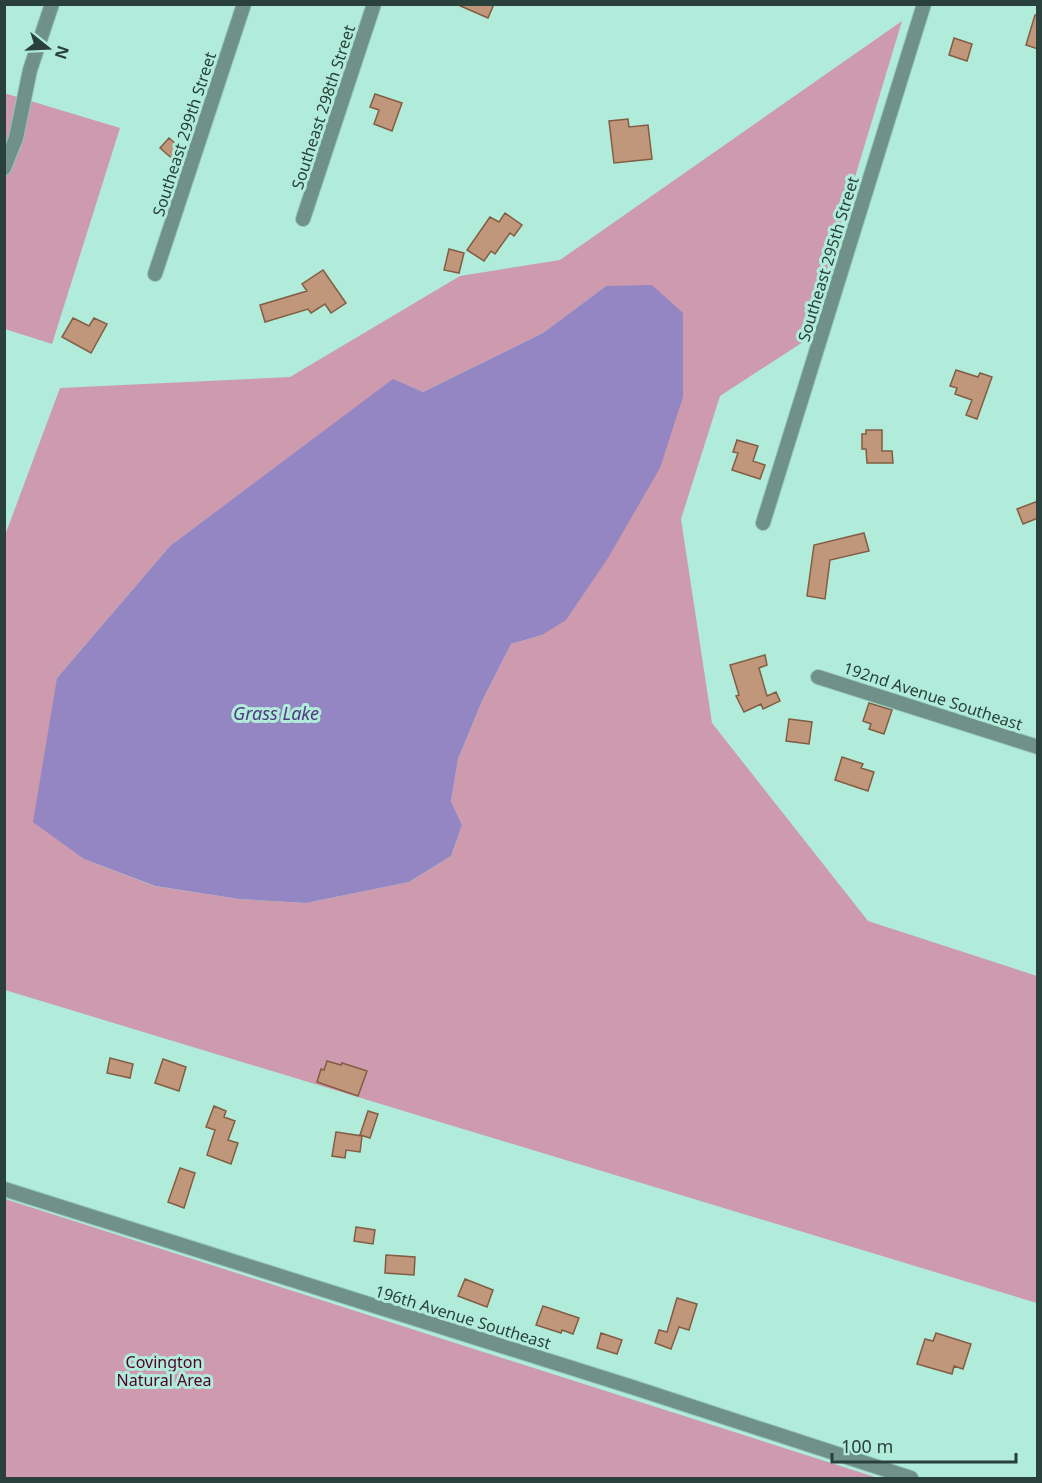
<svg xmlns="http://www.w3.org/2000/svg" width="1042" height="1483" font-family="'Noto Sans',sans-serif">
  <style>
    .green { fill: #ce9aae; fill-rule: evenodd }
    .water { fill: #9486c2 }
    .building { fill: #c1977c; stroke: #835d43; stroke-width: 1.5 }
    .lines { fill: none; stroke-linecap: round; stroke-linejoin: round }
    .minor-casing { stroke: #93c6b6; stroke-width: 16 }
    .minor { stroke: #709187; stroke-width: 14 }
    .labels { text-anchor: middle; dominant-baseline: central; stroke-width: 6; stroke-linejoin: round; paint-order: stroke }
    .street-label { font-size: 16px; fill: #29413a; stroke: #b1ebd9 }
    .park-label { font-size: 16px; fill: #51002d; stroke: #b1ebd9 }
    .water-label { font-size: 18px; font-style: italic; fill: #503a83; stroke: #b1ebd9 }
  </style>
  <rect width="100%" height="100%" fill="#b1ebd9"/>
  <path class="green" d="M 902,21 L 806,340 L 720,396 L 681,519 L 712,723 L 868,921 L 1037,976 L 1037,1303 L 5,990 L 4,538 L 60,388 L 290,377 L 460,276 L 560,260 ZM 606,286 L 542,635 L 511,644 L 482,701 L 458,759 L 451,801 L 462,825 L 451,856 L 409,882 L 306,903 L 239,899 L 154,886 L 84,859 L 57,678 L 170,546 L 393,380 L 423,392 L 543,333 Z
    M 4,93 L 120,128 L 52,344 L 5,329 Z
    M 4,1199 L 5,1199 L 878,1478 L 5,1478 Z"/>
  <path class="water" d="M 652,285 L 683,313 L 683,397 L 660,468 L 608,558 L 566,620 L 542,635 L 511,644 L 482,701 L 458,759 L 451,801 L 462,825 L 451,856 L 409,882 L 306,903 L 239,899 L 155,886 L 84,859 L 33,822 L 57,678 L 170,546 L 393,379 L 423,392 L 543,333 L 606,286 Z"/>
  <path class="building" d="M 456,4 L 494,4 L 488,18 Z
    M 1035,15 L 1038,15 L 1038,49 L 1026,45 Z
    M 954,38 L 972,44 L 967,61 L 949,55 Z
    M 375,94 L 402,103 L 392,131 L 374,124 L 379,110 L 370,107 Z
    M 628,119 L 629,127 L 648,125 L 652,159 L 614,163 L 609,121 Z
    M 169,138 L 185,152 L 176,162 L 160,148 Z
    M 505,213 L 522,225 L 514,236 L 510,233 L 495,254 L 491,251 L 484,261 L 467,250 L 490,217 L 499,222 Z
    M 449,249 L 464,253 L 459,273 L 444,270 Z
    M 323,270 L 346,303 L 331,313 L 325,304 L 311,313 L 308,309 L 265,322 L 260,305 L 307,291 L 302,284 Z
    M 73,318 L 89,326 L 94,318 L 107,324 L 91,353 L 62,337 Z
    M 956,370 L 978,377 L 980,373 L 992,377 L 977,419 L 966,415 L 972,400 L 955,394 L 957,388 L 950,386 Z
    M 866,430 L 882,430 L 882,451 L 892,451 L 893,463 L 867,463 L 866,449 L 862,449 L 862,434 L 866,434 Z
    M 737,440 L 758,446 L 753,461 L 765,465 L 760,479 L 732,470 L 738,453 L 733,452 Z
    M 1038,501 L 1038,518 L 1023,524 L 1017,509 Z
    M 864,533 L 869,551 L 830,560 L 825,599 L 807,596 L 814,545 Z
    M 765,655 L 767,665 L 759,668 L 767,696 L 776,692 L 780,701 L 763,709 L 761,704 L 744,712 L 736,696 L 739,695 L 730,665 Z
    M 869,703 L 892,710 L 884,734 L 869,729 L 871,724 L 863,721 Z
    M 789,719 L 812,722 L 809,744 L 786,741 Z
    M 842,757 L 863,764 L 861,768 L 874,772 L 868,791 L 835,780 Z
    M 110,1058 L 133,1064 L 130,1078 L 107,1073 Z
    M 163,1059 L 186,1067 L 179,1091 L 155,1083 Z
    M 327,1061 L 341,1065 L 342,1063 L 367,1071 L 358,1096 L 317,1082 L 321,1069 L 324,1070 Z
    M 214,1106 L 226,1111 L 224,1117 L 235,1121 L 228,1140 L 238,1143 L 231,1164 L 207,1155 L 215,1130 L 206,1127 Z
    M 368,1111 L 378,1114 L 370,1138 L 360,1135 Z
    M 336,1132 L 362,1136 L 360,1152 L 346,1150 L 345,1158 L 332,1156 Z
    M 180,1168 L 195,1173 L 184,1208 L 168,1202 Z
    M 356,1227 L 375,1230 L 373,1244 L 354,1241 Z
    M 386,1255 L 415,1257 L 414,1275 L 385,1273 Z
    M 465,1279 L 493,1290 L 487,1307 L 458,1296 Z
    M 677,1298 L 697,1304 L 689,1330 L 679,1327 L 671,1349 L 655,1343 L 659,1330 L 667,1332 Z
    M 543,1306 L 579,1318 L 573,1334 L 562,1330 L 561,1333 L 536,1325 Z
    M 601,1333 L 622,1340 L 617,1354 L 597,1348 Z
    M 936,1333 L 971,1344 L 963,1369 L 954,1366 L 952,1374 L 917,1364 L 925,1339 L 933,1341 Z"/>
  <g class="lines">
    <defs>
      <path id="minor" d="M 4,168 L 16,138 L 30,70 L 52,4
        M 303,219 L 374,4
        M 155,274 L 244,4
        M 763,523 L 924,4
        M 818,677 L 1038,747
        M 4,1189 L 635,1388 L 911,1478"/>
    </defs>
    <use href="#minor" class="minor-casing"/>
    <use href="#minor" class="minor"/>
  </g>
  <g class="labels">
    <g class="street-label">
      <text transform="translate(323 107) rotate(-72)">Southeast 298th Street</text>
      <text transform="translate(184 134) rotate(-72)">Southeast 299th Street</text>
      <text transform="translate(828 259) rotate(-73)">Southeast 295th Street</text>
      <text transform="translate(933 696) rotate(18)">192nd Avenue Southeast</text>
      <text transform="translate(463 1317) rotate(17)">196th Avenue Southeast</text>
    </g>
    <g class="park-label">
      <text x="164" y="1362">Covington<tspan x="164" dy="18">Natural Area</tspan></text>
    </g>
    <g class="water-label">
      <text x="276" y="713">Grass Lake</text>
    </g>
  </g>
  <rect width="1042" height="1483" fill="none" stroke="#29413a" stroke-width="12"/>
  <g transform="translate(48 48) rotate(108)" stroke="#b1ebd9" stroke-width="4.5" paint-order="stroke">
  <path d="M0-4.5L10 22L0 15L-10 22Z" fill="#29413a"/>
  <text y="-9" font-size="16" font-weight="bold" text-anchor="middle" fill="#29413a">N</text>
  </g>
  <path d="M832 1453v9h184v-9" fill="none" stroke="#29413a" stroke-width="3"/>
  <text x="841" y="1453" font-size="18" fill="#29413a" stroke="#b1ebd9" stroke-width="4.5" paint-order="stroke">100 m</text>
</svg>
